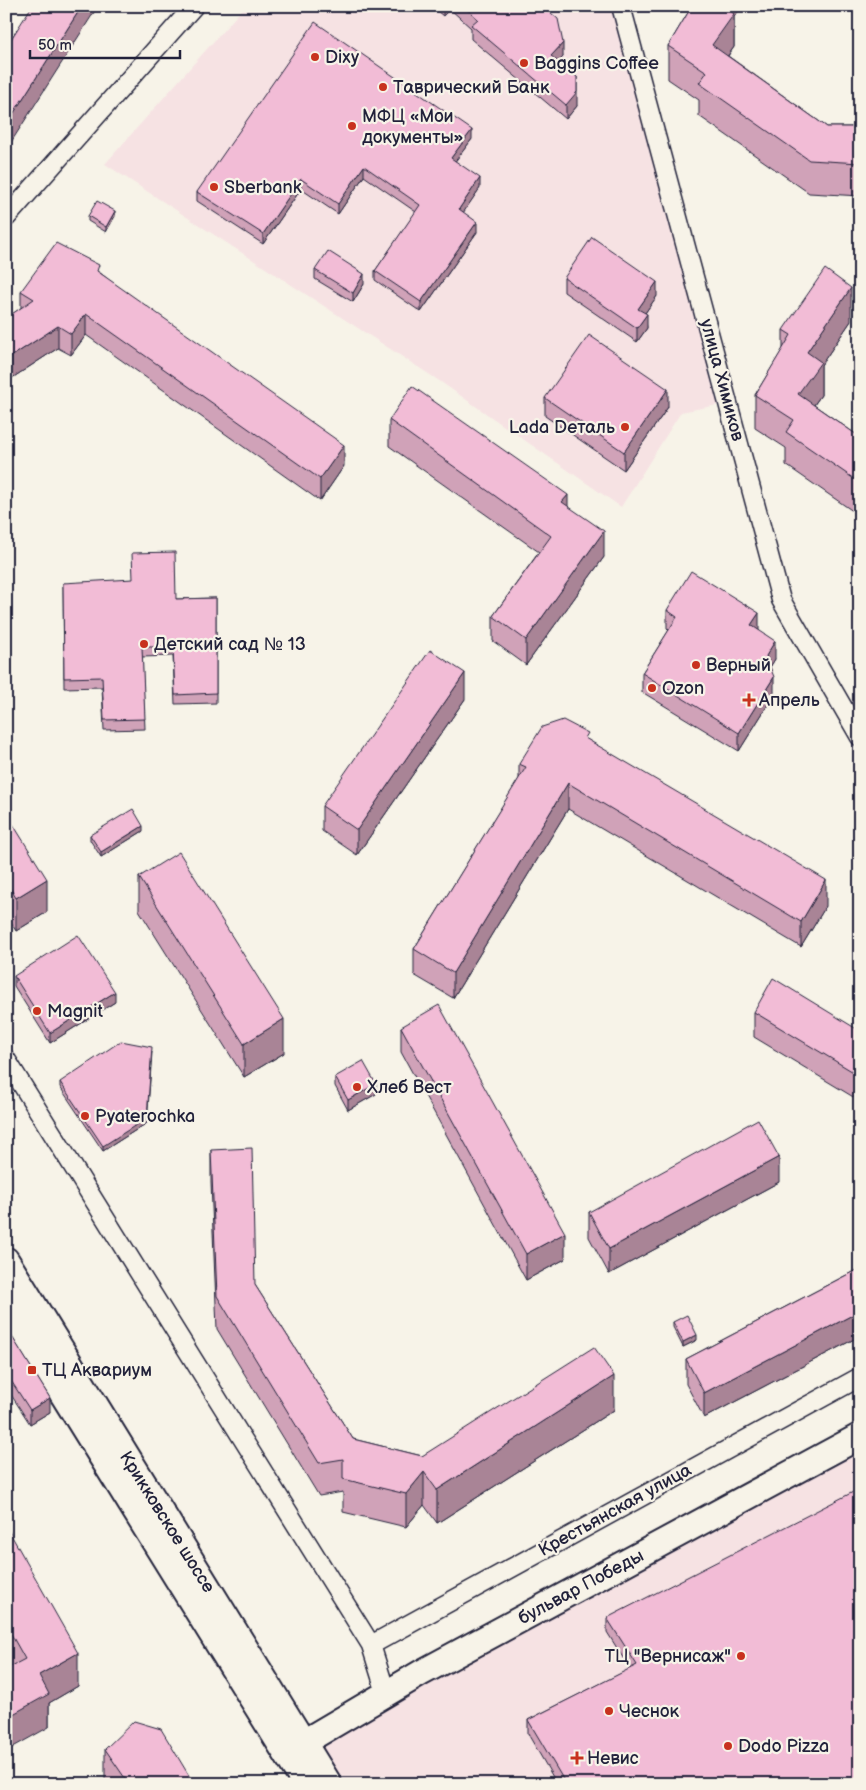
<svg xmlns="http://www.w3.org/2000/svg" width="866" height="1790" font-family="'Balsamiq Sans',sans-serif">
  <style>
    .built { fill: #f6e2e3 }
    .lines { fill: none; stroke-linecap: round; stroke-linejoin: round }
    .street-casing { stroke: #22223b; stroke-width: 21 }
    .secondary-casing { stroke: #22223b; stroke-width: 29 }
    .street { stroke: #f7f3e8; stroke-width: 18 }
    .secondary { stroke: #f7f3e8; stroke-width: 25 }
    .wall { fill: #d0a2b8; stroke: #22223b }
    .shaded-wall { fill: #a98496; stroke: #22223b }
    .building { fill: #f2bcd6; stroke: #22223b }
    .poi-dot { fill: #c8321e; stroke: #f7f3e8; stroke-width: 2 }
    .labels { text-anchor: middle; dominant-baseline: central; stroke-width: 4.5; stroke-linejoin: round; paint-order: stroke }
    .poi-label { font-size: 18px; fill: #22223b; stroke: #f7f3e8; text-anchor: start }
    .street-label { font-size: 18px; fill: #22223b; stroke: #f7f3e8 }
  </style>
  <rect width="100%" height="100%" fill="#f7f3e8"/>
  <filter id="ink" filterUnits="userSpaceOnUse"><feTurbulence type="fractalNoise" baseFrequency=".02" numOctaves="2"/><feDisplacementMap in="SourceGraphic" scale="10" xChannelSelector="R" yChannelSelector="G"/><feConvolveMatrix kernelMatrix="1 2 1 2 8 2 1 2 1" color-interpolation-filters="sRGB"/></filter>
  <g filter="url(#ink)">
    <path class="built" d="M 245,6 L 621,6 L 728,403 L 681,412 L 621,507 L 438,380 L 105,164 Z
      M 860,1438 L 860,1784 L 329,1784 L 304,1742 Z"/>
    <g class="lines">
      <defs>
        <path id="street" d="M 621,6 L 781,600 L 860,737
          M 6,218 L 194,6
          M 6,1059 L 371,1645 L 386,1693
          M 371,1645 L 860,1377"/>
        <path id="secondary" d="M 6,1260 L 329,1784
          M 6,1303 L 305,1784
          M 304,1742 L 421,1673 L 860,1436"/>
      </defs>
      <use href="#street" class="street-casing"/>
      <use href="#secondary" class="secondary-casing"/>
      <use href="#street" class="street"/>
      <use href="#secondary" class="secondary"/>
    </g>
    <path class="wall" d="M 431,6 L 550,6 L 550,12 L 563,57 L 558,62 L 577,106 L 566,119 L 471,39 L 471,28 L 450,9 L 443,16 Z
      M 692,6 L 742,6 L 734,17 L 734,47 L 728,56 L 827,127 L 860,127 L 860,196 L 809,193 L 699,116 L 699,100 L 668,79 L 668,46 Z
      M 811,6 L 822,6 L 819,11 Z
      M 472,139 L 455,161 L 480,188 L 463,212 L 477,232 L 421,312 L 375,280 L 375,271 L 416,212 L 364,176 L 338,214 L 301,189 L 263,244 L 197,201 L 197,192 Z
      M 88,216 L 115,216 L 106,232 L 88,221 Z
      M 315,270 L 364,284 L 353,302 L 315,279 Z
      M 99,272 L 344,466 L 320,501 L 86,335 L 71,355 L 58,348 L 6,382 L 6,318 L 21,308 L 21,291 Z
      M 564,278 L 657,296 L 645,313 L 647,328 L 637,342 L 564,292 Z
      M 851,321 L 821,365 L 821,395 L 814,405 L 860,437 L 860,516 L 786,465 L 786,448 L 755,428 L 755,395 L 783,349 L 783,330 Z
      M 545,398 L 668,407 L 624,470 L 545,416 Z
      M 389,420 L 568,506 L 604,557 L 526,665 L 493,641 L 493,616 L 539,552 L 389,446 Z
      M 63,583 L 176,599 L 216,598 L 216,703 L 175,704 L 173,656 L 142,657 L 145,729 L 104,730 L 102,687 L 64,688 Z
      M 667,610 L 759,630 L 775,659 L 770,667 L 774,695 L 739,751 L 642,692 L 642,673 L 669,630 L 667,628 Z
      M 465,699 L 357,855 L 322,831 L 322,806 Z
      M 588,740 L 826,906 L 801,947 L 568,809 L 453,998 L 414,975 L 414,949 L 519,779 L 519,764 Z
      M 6,813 L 47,912 L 16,931 L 6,915 Z
      M 143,831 L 101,857 L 90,840 L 90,835 Z
      M 139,877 L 284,1053 L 244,1077 L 139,910 Z
      M 14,976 L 115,1002 L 50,1043 L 14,986 Z
      M 754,1012 L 860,1031 L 860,1101 L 754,1037 Z
      M 401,1027 L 565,1259 L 526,1280 L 401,1052 Z
      M 335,1077 L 376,1094 L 348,1110 L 335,1086 Z
      M 60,1082 L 147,1123 L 103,1151 L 60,1087 Z
      M 211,1150 L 255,1285 L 353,1439 L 422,1456 L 614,1410 L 437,1523 L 424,1505 L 406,1527 L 343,1512 L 343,1492 L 319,1496 L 217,1329 L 211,1183 Z
      M 779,1182 L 609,1274 L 589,1237 L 589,1212 Z
      M 860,1268 L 860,1336 L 704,1418 L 686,1384 L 686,1359 Z
      M 673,1322 L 697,1340 L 683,1347 L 673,1327 Z
      M 6,1327 L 50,1412 L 30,1424 L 6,1387 Z
      M 6,1526 L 78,1686 L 49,1703 L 49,1727 L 6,1658 Z
      M 607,1618 L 860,1784 L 557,1784 L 528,1734 L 528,1720 L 630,1669 L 607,1632 Z
      M 105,1749 L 194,1784 L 106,1784 L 105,1782 Z"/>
    <path class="shaded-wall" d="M 82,6 L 98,6 L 6,150 L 6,125 Z
      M 443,6 L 450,6 L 450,9 L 443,16 Z
      M 545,6 L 550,6 L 550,15 L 544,7 Z
      M 721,6 L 742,6 L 734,17 L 734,47 L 712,78 L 712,45 Z
      M 563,43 L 563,57 L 551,70 L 551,56 Z
      M 577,77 L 577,106 L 566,119 L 566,105 Z
      M 472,130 L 472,139 L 451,167 L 451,158 Z
      M 364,166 L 364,176 L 338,214 L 338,204 Z
      M 480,178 L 480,188 L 459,219 L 459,209 Z
      M 301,179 L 301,189 L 263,244 L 263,234 Z
      M 115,211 L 115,216 L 106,232 L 106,227 Z
      M 477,222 L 477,232 L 421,312 L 421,302 Z
      M 364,274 L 364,284 L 353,302 L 353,293 Z
      M 657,282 L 657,296 L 638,323 L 638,309 Z
      M 851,288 L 851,321 L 821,365 L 821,395 L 798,427 L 798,394 L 807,352 Z
      M 86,314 L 86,335 L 71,355 L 71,334 Z
      M 647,314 L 647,328 L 637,342 L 637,328 Z
      M 58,326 L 58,348 L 6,382 L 6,360 Z
      M 668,389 L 668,407 L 624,470 L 624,452 Z
      M 344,445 L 344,466 L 320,501 L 320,479 Z
      M 568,495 L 568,520 L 562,502 Z
      M 604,531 L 604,557 L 526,665 L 526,640 Z
      M 759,613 L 759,631 L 751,625 Z
      M 775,641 L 775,659 L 766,674 L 766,656 Z
      M 465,673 L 465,699 L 357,855 L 357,830 Z
      M 774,677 L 774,695 L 739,751 L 739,733 Z
      M 568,783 L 568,809 L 453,998 L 453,973 Z
      M 143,826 L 143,831 L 101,857 L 101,852 Z
      M 47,879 L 47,912 L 16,931 L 16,898 Z
      M 826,880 L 826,906 L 801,947 L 801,922 Z
      M 115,992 L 115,1002 L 50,1043 L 50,1033 Z
      M 284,1019 L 284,1053 L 244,1077 L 244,1044 Z
      M 152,1052 L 147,1123 L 103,1151 L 103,1146 Z
      M 376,1084 L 376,1094 L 348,1110 L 348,1100 Z
      M 779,1157 L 779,1182 L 609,1274 L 609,1249 Z
      M 565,1233 L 565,1259 L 526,1280 L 526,1254 Z
      M 860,1311 L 860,1336 L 704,1418 L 704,1393 Z
      M 697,1335 L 697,1340 L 683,1347 L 683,1342 Z
      M 614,1376 L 614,1410 L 437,1523 L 437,1490 Z
      M 50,1398 L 50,1412 L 30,1424 L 30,1410 Z
      M 424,1472 L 424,1505 L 406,1527 L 406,1494 Z
      M 78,1653 L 78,1686 L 49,1703 L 49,1727 L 6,1751 L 6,1718 L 39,1675 Z"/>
    <path class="building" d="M 32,6 L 82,6 L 6,125 L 6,47 Z
      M 463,6 L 545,6 L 544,7 L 558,19 L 563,43 L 551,56 L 577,77 L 577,92 L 566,105 L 471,25 L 478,19 Z
      M 692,6 L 725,6 L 734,14 L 712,45 L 827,127 L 860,127 L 860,163 L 809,160 L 699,83 L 707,72 L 668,46 Z
      M 315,22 L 472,130 L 451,158 L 480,178 L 459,209 L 477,222 L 421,302 L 375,271 L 420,205 L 364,166 L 338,204 L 301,179 L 263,234 L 197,192 Z
      M 97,201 L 115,211 L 106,227 L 88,216 Z
      M 592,237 L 657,282 L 638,309 L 647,314 L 637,328 L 564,278 Z
      M 56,243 L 99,265 L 97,271 L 344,445 L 320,479 L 86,314 L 71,334 L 58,326 L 6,360 L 6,318 L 34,299 L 21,291 Z
      M 328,251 L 364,274 L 353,293 L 315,270 Z
      M 825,269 L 851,288 L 807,352 L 821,362 L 798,394 L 860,437 L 860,483 L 786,432 L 794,420 L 755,395 L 791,335 L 783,330 Z
      M 589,335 L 668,389 L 624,452 L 545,398 Z
      M 412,386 L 568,495 L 562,502 L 604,531 L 526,640 L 493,616 L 551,536 L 389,420 Z
      M 175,552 L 176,599 L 216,598 L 216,693 L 175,695 L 173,647 L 142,647 L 145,719 L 104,720 L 102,677 L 64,678 L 63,583 L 133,579 L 132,553 Z
      M 691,571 L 759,613 L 751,625 L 775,641 L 766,656 L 774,677 L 739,733 L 642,673 L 677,617 L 667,610 Z
      M 430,650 L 465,673 L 357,830 L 322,806 Z
      M 563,720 L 588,733 L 585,738 L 826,880 L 801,922 L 568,783 L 453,973 L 414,949 L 526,767 L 519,764 L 542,727 Z
      M 133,809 L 143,826 L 101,852 L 90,835 Z
      M 6,813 L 47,879 L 16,898 L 6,881 Z
      M 179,852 L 284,1019 L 244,1044 L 139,877 Z
      M 78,935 L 115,992 L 50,1033 L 14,976 Z
      M 773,978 L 860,1031 L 860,1076 L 754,1012 Z
      M 439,1005 L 565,1233 L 526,1254 L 401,1027 Z
      M 121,1041 L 152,1047 L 147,1118 L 103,1146 L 60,1082 Z
      M 363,1061 L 376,1084 L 348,1100 L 335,1077 Z
      M 758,1119 L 779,1157 L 609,1249 L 589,1212 Z
      M 252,1148 L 255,1285 L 353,1439 L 422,1456 L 594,1347 L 614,1376 L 437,1490 L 424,1472 L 406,1494 L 343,1479 L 343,1459 L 319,1463 L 217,1296 L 211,1150 Z
      M 860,1268 L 860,1311 L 704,1393 L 686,1359 Z
      M 687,1315 L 697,1335 L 683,1342 L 673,1322 Z
      M 6,1327 L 50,1398 L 30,1410 L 6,1373 Z
      M 857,1490 L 860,1495 L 860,1784 L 566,1784 L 528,1720 L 637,1665 L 607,1618 Z
      M 6,1526 L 78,1653 L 39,1675 L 49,1694 L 6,1718 L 6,1669 L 25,1659 L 6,1625 Z
      M 134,1721 L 161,1729 L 194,1784 L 129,1784 L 105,1749 Z"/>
  </g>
  <g class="poi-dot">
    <circle cx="315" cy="57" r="5"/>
    <circle cx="524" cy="63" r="5"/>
    <circle cx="383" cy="87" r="5"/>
    <circle cx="352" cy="126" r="5"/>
    <circle cx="214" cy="187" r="5"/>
    <circle cx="625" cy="427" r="5"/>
    <circle cx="144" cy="644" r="5"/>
    <circle cx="696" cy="665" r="5"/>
    <circle cx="652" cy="688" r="5"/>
    <path d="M746.5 692.5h5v5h5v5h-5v5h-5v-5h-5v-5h5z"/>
    <circle cx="37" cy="1011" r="5"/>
    <circle cx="357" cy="1087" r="5"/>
    <circle cx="85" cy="1116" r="5"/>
    <rect x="27" y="1365" width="10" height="10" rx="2.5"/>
    <circle cx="741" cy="1656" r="5"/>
    <circle cx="609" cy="1711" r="5"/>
    <circle cx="728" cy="1746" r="5"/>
    <path d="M574.5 1750.5h5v5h5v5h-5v5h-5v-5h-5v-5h5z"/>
  </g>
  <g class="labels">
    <g class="poi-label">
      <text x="325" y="57">Dixy</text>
      <text x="534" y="63">Baggins Coffee</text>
      <text x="393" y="87">Таврический Банк</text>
      <text x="362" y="116">МФЦ «Мои<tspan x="362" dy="21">документы»</tspan></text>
      <text x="224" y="187">Sberbank</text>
      <text x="615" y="427" text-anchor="end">Lada Dеталь</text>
      <text x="154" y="644">Детский сад № 13</text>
      <text x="706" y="665">Верный</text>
      <text x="662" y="688">Ozon</text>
      <text x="759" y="700">Апрель</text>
      <text x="47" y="1011">Magnit</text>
      <text x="367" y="1087">Хлеб Вест</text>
      <text x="95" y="1116">Pyaterochka</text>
      <text x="42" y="1370">ТЦ Аквариум</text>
      <text x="731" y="1656" text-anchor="end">ТЦ "Вернисаж"</text>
      <text x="619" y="1711">Чеснок</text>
      <text x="738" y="1746">Dodo Pizza</text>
      <text x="587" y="1758">Невис</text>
    </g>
    <g class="street-label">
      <text transform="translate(722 380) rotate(75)">улица Химиков</text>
      <text transform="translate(615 1510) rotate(-29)">Крестьянская улица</text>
      <text transform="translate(167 1522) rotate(58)">Крикковское шоссе</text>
      <text transform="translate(581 1587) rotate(-28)">бульвар Победы</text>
    </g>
  </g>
  <rect width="866" height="1790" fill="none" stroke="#f7f3e8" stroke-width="25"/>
  <rect x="12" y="12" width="841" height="1765" fill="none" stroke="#22223b" stroke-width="2" filter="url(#ink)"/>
  <path d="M30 50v8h150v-8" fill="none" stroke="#22223b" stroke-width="2.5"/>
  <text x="38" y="50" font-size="15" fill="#22223b" stroke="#f7f3e8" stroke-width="4" paint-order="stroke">50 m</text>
</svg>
